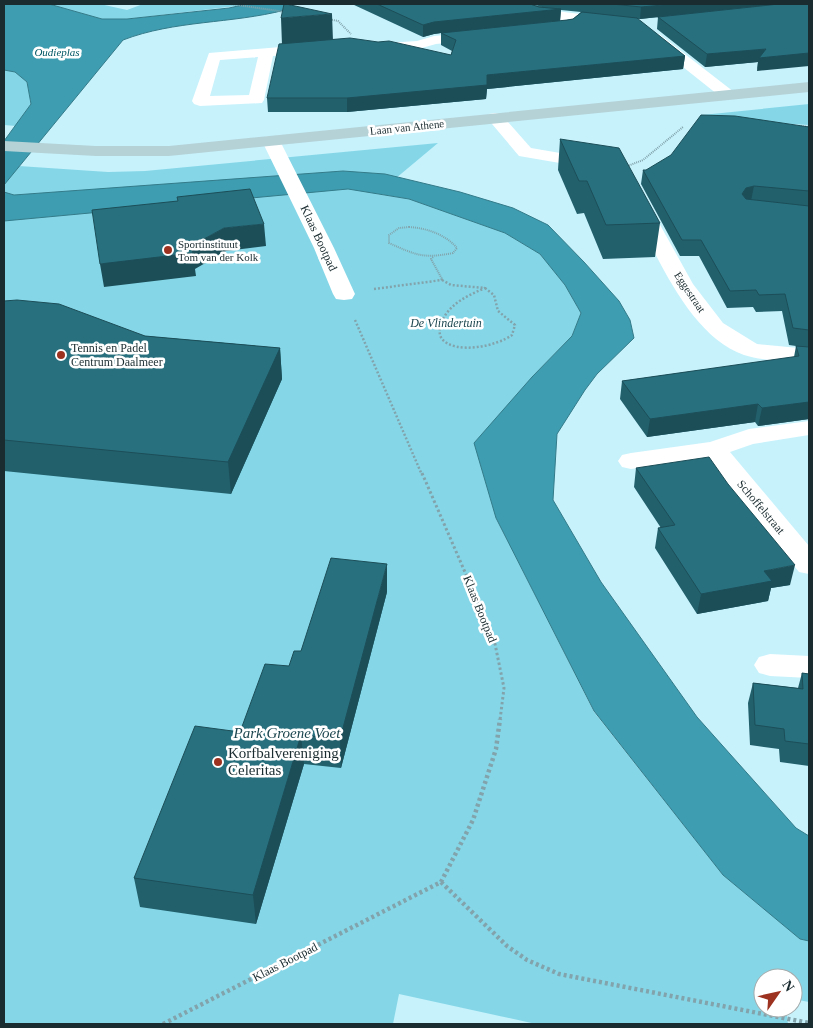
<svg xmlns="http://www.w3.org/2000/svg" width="813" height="1028" font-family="Georgia,serif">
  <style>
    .green { fill: #85d7e8 }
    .water { fill: #3e9db0; stroke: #347b8a }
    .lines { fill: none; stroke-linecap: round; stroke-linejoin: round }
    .path-far3 { stroke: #82a3ab; stroke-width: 2; stroke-dasharray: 1 1; stroke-linecap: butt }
    .path-far2 { stroke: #82a3ab; stroke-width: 2.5; stroke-dasharray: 2 2; stroke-linecap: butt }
    .path-far1 { stroke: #82a3ab; stroke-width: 3; stroke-dasharray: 2.5 2.5; stroke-linecap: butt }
    .path { stroke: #82a3ab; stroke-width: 4.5; stroke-dasharray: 3 3; stroke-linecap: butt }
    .street { fill: #fff; fill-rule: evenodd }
    .secondary { fill: #b5d2d7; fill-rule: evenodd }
    .wall { fill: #22606c; fill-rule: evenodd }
    .shaded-wall { fill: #1c4e58 }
    .building { fill: #28707e; stroke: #1c4e58 }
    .poi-dot { fill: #9c321f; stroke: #fff; stroke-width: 2 }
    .labels { text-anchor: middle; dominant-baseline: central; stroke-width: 5; stroke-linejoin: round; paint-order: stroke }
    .far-water-label { font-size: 11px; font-style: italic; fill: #005764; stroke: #fff }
    .far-street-label { font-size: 11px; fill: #1b2c30; stroke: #fff }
    .far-poi-label { font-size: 11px; fill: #1b2c30; stroke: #fff; text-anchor: start }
    .street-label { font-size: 12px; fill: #1b2c30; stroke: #fff }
    .park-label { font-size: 12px; font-style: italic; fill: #1b454e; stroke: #fff }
    .poi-label { font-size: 12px; fill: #1b2c30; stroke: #fff; text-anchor: start }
    .near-park-label { font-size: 15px; font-style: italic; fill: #1b454e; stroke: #fff }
    .near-poi-label { font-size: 15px; fill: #1b2c30; stroke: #fff; text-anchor: start }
  </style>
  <rect width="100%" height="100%" fill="#c7f2fc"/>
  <path class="green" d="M 49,4 L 100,4 L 127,10 L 143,4 L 245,5 L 127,19 L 102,19 Z
    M 4,70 L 15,72 L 27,82 L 31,104 L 16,126 L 4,125 Z
    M 809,104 L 809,125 L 706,119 L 702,115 Z
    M 438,143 L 377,194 L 409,199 L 505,233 L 540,254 L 565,285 L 581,313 L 572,336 L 532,377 L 496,518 L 594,712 L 723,875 L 800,939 L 809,941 L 809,1002 L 793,999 L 793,978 L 763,978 L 763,1008 L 786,1008 L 788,1024 L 536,1024 L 399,994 L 393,1024 L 4,1024 L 4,165 L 108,172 L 145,171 Z"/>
  <path class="water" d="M 4,4 L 49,4 L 102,19 L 127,19 L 229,8 L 247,4 L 288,4 L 285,10 C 231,24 175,20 123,40 L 4,185 L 4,141 L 31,104 L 27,82 L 15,72 L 4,70 Z
    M 343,171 L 385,174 L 460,192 L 513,208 L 548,225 L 584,262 L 619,301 L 630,320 L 634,338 L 597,374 L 585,390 L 557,434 L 553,500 L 601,582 L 697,717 L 796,828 L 809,836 L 809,941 L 800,939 L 723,875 L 594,711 L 496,518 L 474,443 L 532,377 L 572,336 L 581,313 L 565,285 L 540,254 L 505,233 L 409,199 L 348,189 L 4,221 L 4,192 L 14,195 Z"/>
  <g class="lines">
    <path class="path-far3" d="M 231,4 L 285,12
      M 328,19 L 338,21 L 351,34
      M 799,126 L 809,127
      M 625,167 L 643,160 L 683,127
      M 409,227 C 426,228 445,234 457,248 L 453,253 C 423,259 416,255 389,243 L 389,235 L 399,228 Z
      M 433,257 L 431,259 L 442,279"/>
    <path class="path-far2" d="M 442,280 L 451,285 L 485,288
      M 485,288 L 494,295 L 498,311 L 515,325 L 512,335 C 497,346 456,355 442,339 C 439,335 439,329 441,324 C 448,304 467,296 485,288 Z
      M 374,289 L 442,280 L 441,278
      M 355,320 L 422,475"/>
    <path class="path-far1" d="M 422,473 L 494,639 L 504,688 L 500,720"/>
    <path class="path" d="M 441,882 L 507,946 L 527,960 L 559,974 L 809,1023
      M 163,1024 L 441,882 L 473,820 L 496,749 L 500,719"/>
    <path class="street" d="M 508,4 L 527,4 L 541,9 L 611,18 L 618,22 L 611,26 L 539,17 L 510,7 Z
      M 477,32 L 482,33 L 484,36 L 482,39 L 436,44 L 418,49 L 371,52 L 366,51 L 364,48 L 366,45 L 371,44 L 417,41 L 434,36 Z
      M 654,33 L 659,34 L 734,92 L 736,95 L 734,98 L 722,98 L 649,40 L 647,37 L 649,34 Z
      M 316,44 L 321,45 L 323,48 L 321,51 L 273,56 L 264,100 L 262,103 L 200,106 L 194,104 L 192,101 L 209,53 ZM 258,57 L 249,95 L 210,96 L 220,60 Z
      M 495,113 L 501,114 L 531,148 L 595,159 L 601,160 L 604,164 L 601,168 L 595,169 L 519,156 L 487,118 L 489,114 Z
      M 271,136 L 277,137 L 280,141 L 334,248 L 355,294 L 352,299 L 344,300 L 336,299 L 333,294 L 314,248 L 262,141 L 265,137 Z
      M 640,199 L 647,201 L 649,205 L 693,284 L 723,323 L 757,344 L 809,349 L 809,363 C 790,361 762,361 744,355 C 689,336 656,254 631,205 L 633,201 Z
      M 809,421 L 809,435 L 753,444 L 730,452 L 809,546 L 809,574 L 799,572 L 707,458 L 631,469 L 622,467 L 618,461 L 622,455 L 631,453 L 710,442 L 749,429 Z
      M 770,654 L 809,656 L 809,678 L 770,676 L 759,673 L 754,665 L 759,657 Z"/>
    <path class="secondary" d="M 809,82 L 809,92 L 169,156 L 96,156 L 4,151 L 4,141 L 96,146 L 169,146 Z"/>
  </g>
  <path class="wall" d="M 352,4 L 530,4 L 542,7 L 532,4 L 778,4 L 640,19 L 637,19 L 685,56 L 683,69 L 487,89 L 486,99 L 347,112 L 268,112 L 267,98 L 333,39 L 451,55 L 452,51 L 441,45 L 441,33 L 434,34 L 423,37 ZM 561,10 L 581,12 L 573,19 L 560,21 Z
    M 779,4 L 757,71 L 758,62 L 705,67 L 657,29 L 658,17 Z
    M 809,127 L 809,420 L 809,419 L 758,426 L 755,422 L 647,437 L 620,399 L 622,381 L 794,357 L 796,346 L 789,345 L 782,311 L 756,312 L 753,307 L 727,308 L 699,256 L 680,256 L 641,184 L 643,170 L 646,170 Z
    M 560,139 L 660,223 L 655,257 L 603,259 L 584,213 L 577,214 L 558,170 Z
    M 4,301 L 145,336 L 280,348 L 282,379 L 231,494 L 4,471 Z
    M 636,468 L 790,585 L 771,588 L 768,601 L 697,614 L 655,548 L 658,528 L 661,528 L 634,487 Z
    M 387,592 L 341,768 L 304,764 L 256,924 L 140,907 L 134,878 L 240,732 L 301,651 Z
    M 802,673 L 809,674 L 809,766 L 780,762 L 779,749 L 750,745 L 748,703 L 753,683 L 798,688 Z"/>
  <path class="shaded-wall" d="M 674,4 L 778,4 L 640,19 L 641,7 Z
    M 561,9 L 560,21 L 441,33 L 434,34 L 423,37 L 423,25 L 434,22 Z
    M 332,14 L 333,41 L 282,45 L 281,18 Z
    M 766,49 L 809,53 L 809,66 L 757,71 L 758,62 L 705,67 L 707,54 Z
    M 685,56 L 683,69 L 487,89 L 486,99 L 347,112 L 347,98 L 487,75 Z
    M 754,186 L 751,201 L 743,203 L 742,194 L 746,188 Z
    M 264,224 L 266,246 L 226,251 L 195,269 L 196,276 L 104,287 L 100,264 L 191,246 L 224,228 Z
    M 280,348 L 282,379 L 231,494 L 228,462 Z
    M 809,402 L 809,419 L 758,426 L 762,408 Z
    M 758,404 L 755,422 L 647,437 L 650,419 Z
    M 387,564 L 387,592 L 341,768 L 340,739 Z
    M 795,565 L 790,585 L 771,588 L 768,601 L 697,614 L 701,594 L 764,571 Z
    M 301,735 L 304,764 L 256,924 L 253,895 Z"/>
  <path class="building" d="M 284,4 L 286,4 L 332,14 L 281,18 Z
    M 377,4 L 530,4 L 539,7 L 561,9 L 434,22 L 423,25 Z
    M 612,4 L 674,4 L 641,7 Z
    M 779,4 L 809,4 L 809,53 L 759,58 L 766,49 L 707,54 L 658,17 Z
    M 582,12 L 637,18 L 685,56 L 487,75 L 487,85 L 347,98 L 267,98 L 279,44 L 350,38 L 378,42 L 389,41 L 451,55 L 456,40 L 441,33 L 567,20 L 573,19 Z
    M 701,115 L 735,116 L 809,127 L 809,191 L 754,186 L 746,188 L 742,194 L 746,199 L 809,206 L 809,330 L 793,328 L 785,294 L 759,295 L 756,290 L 730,291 L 701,240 L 682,240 L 643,170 L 646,170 L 671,155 Z
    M 560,139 L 619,148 L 660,223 L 606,225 L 587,181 L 579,181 Z
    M 250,189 L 264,224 L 224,228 L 191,246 L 193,253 L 100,264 L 92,210 L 178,201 L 177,197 Z
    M 17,300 L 59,304 L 145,336 L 280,348 L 228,462 L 4,440 L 4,301 Z
    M 796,346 L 809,347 L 809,402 L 762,408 L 758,404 L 650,419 L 622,381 L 799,356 Z
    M 709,457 L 728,484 L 795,565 L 764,571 L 772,581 L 701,594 L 658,528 L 675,525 L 636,468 Z
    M 331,558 L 387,564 L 340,739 L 301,735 L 253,895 L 134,878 L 195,726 L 240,732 L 265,664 L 289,666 L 294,651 L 301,651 Z
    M 802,673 L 809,674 L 809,744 L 785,741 L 784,729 L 755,725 L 753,683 L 803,689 Z"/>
  <g class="poi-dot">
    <circle cx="168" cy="250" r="5"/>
    <circle cx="61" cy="355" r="5"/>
    <circle cx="218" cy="762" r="5"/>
  </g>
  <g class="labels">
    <g class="far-water-label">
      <text x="57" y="52">Oudieplas</text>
    </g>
    <g class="far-street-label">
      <text transform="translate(407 127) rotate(-6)">Laan van Athene</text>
      <text transform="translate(690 292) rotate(56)">Eggestraat</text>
    </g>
    <g class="far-poi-label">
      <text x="178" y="244">Sportinstituut<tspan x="178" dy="13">Tom van der Kolk</tspan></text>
    </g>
    <g class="street-label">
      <text transform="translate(319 238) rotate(65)">Klaas Bootpad</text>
      <text transform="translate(761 507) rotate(50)">Schoffelstraat</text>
      <text transform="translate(480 609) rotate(68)">Klaas Bootpad</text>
      <text transform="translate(285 962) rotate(-27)">Klaas Bootpad</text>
    </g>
    <g class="park-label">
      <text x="446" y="323">De Vlindertuin</text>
    </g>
    <g class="poi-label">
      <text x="71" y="348">Tennis en Padel<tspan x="71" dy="14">Centrum Daalmeer</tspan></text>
    </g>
    <g class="near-park-label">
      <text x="287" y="733">Park Groene Voet</text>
    </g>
    <g class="near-poi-label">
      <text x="228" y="753">Korfbalvereniging<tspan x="228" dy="17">Celeritas</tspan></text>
    </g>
  </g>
  <rect width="813" height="1028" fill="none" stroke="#1b2c30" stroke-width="10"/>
  <g transform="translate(778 993) rotate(56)"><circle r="24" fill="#ffffff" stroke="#a4abac"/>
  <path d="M0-4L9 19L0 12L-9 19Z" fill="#9c321f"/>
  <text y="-8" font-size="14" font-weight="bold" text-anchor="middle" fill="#1b2c30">N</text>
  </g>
</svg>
